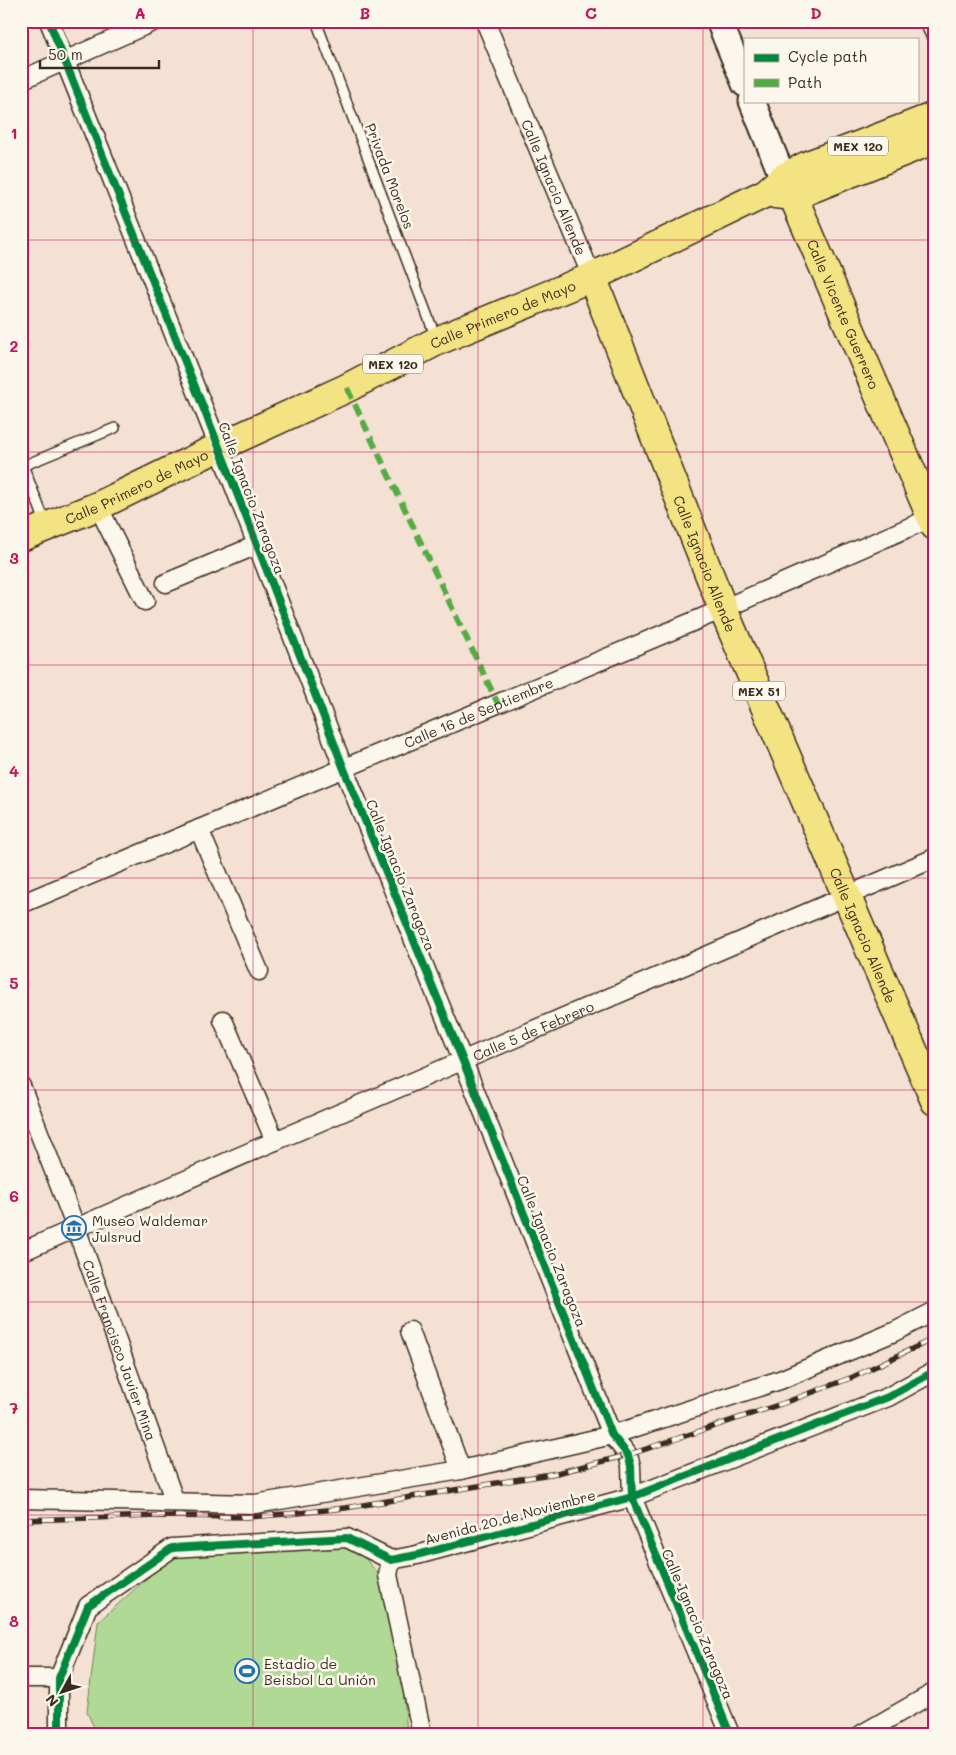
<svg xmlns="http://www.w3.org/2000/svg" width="956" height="1755" font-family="Mali,sans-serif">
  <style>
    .green { fill: #b0d995; stroke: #76825a }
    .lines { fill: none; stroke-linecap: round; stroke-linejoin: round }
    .lane-casing { stroke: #3b2a1e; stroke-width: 12 }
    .street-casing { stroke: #3b2a1e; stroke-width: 21 }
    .secondary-casing { stroke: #3b2a1e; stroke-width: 29 }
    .primary-casing { stroke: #3b2a1e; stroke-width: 31 }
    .lane { stroke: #fbf7ec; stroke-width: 9 }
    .street { stroke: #fbf7ec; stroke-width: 18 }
    .secondary { stroke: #fbf7ec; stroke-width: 25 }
    .primary { stroke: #f4e382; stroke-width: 28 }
    .rail-casing { stroke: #3b2a1e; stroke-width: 5.5 }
    .rail { stroke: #fbf7ec; stroke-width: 4; stroke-dasharray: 11; stroke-linecap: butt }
    .quiet { stroke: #55ab43; stroke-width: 6; stroke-dasharray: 12 6; stroke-linecap: butt }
    .cycleway-casing { stroke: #fbf7ec; stroke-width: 11 }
    .cycleway { stroke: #00873e; stroke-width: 8 }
    .grid { fill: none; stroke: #c2185b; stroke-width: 1; stroke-opacity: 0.55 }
    .labels { text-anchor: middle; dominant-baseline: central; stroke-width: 5; stroke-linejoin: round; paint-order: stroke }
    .shield { fill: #fbf7ec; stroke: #75685c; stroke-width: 1 }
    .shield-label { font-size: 12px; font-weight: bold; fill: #3b2a1e }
    .street-label { font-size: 14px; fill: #3b2a1e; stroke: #fbf7ec }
    .poi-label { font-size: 14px; fill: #3b2a1e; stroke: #fbf7ec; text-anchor: start }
    .neatline { fill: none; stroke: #c2185b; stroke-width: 2 }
    .grid-label { font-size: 16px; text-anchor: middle; font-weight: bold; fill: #c2185b }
  </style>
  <rect width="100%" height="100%" fill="#f4e1d4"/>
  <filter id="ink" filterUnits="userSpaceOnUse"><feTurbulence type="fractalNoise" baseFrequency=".02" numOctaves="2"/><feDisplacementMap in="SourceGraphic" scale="10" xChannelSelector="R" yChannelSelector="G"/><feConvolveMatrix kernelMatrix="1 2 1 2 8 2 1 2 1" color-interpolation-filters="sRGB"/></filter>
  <g filter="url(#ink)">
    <path class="green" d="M 353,1544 L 386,1583 L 399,1629 L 407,1734 L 97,1734 L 87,1712 L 98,1622 L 172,1556 Z"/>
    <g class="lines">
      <defs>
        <path id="lane" d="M 316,21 L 436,338
          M 46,524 L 24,468 L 25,465 L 115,428"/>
        <g id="street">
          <path d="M 49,21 L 219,447 L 344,769 L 463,1061 L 612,1435 L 628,1455 L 631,1466 L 632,1497 L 730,1734"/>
          <path id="s1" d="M 485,21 L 592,277"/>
          <path d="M 929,21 L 935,34"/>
          <path d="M 21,80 L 155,21"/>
          <path d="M 98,506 L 145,601"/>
          <path d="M 166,583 L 257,545"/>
          <path d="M 199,829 L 259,971"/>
          <path id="s2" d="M 21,904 L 723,609 L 935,516"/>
          <path d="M 223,1020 L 275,1141"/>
          <path id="s3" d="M 21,1086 L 76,1228 L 175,1502"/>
          <path id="s4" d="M 21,1252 L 275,1141 L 935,858"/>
          <path d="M 410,1331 L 461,1470"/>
          <path d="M 21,1499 L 255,1504 L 461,1470 L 612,1435 L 780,1380 L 894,1332 L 935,1311"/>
          <path d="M 391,1560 L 388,1575 L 422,1734"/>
          <path d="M 21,1678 L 59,1678"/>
          <path d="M 59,1734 L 59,1678 L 88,1606 L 172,1548 L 347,1538 L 391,1560 L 417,1555 L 632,1497 L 888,1397 L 935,1371"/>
          <path d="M 862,1734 L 935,1692"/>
        </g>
        <path id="secondary" d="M 719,21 L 745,84
          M 752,101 L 783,178"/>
        <g id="primary">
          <path id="s5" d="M 783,178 L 793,196 L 935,526"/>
          <path d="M 775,194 L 793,196 L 935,139"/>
          <path id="s6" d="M 592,277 L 723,609 L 935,1101"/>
          <path id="s7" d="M 21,537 L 98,506 L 219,447 L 347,388 L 437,341 L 592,277 L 766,193 L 783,178 L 808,165 L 935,116"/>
        </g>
      </defs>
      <use href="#lane" class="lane-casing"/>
      <use href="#street" class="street-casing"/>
      <use href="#secondary" class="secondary-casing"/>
      <use href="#primary" class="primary-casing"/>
      <use href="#lane" class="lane"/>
      <use href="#street" class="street"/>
      <use href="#secondary" class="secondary"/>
      <use href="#primary" class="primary"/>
      <defs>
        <path id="rail" d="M 21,1520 L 159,1516 L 247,1517 L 298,1513 L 345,1508 L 557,1473 L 628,1455 L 784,1403 L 853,1377 L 935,1338"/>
      </defs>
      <use href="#rail" class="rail-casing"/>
      <use href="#rail" class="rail"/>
      <path class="quiet" d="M 347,388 L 498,704"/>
      <defs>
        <path id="cycleway" d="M 49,21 L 219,447 L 344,769 L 463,1061 L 612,1435 L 628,1455 L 631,1466 L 632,1497 L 730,1734
          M 59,1734 L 59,1678 L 88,1606 L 172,1548 L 347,1538 L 391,1560 L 417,1555 L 632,1497 L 888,1397 L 935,1371"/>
      </defs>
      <use href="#cycleway" class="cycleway-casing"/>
      <use href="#cycleway" class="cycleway"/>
    </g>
  </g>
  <path class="grid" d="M 253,21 L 253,1734M 478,21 L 478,1734M 703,21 L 703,1734M 21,240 L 935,240M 21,452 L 935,452M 21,665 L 935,665M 21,878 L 935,878M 21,1090 L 935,1090M 21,1302 L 935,1302M 21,1515 L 935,1515"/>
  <defs>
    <symbol id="museum-ring" viewBox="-11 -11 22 22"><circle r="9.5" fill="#fbf7ec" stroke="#1f6fb2" stroke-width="1.5"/><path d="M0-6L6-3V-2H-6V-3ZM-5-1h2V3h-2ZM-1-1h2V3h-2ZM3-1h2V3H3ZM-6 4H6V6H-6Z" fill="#1f6fb2"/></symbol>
    <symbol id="stadium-ring" viewBox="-11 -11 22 22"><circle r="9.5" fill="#fbf7ec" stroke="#1f6fb2" stroke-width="1.5"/><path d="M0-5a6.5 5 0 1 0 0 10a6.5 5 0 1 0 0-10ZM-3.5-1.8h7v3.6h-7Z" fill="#1f6fb2"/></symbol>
  </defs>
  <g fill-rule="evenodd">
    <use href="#museum-ring" x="60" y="1214" width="28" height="28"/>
    <use href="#stadium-ring" x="233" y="1657" width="28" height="28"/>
  </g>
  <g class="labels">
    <g class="shield">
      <rect x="828" y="136.5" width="60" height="19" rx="4"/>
      <rect x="363" y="354.5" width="60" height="19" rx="4"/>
      <rect x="733" y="681.5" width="52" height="19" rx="4"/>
    </g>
    <g class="shield-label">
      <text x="858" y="146">MEX 120</text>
      <text x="393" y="364">MEX 120</text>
      <text x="759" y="691">MEX 51</text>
    </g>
    <g class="street-label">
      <text transform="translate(390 176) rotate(69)">Privada Morelos</text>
      <text stroke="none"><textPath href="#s1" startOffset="180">Calle Ignacio Allende</textPath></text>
      <text stroke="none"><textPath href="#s5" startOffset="149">Calle Vicente Guerrero</textPath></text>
      <text stroke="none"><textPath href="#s7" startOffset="531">Calle Primero de Mayo</textPath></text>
      <text stroke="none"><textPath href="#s7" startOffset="126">Calle Primero de Mayo</textPath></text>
      <text transform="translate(252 498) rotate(69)">Calle Ignacio Zaragoza</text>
      <text stroke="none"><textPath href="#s6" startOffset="308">Calle Ignacio Allende</textPath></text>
      <text stroke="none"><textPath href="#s2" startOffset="496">Calle 16 de Septiembre</textPath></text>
      <text transform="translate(401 875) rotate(68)">Calle Ignacio Zaragoza</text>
      <text stroke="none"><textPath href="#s6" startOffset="712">Calle Ignacio Allende</textPath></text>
      <text stroke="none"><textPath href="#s4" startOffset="558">Calle 5 de Febrero</textPath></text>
      <text transform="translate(552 1251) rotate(68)">Calle Ignacio Zaragoza</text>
      <text stroke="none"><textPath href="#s3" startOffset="282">Calle Francisco Javier Mina</textPath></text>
      <text transform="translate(510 1517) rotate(-15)">Avenida 20 de Noviembre</text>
      <text transform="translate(698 1624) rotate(67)">Calle Ignacio Zaragoza</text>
    </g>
    <g class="poi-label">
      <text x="92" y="1220">Museo Waldemar<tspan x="92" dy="16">Julsrud</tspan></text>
      <text x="264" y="1663">Estadio de<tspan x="264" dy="16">Beisbol La Unión</tspan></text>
    </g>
  </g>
  <rect width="956" height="1755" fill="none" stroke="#fbf7ec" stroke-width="55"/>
  <rect x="744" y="38" width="175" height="65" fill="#fbf7ec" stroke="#aea59a"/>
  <rect x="754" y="54" width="25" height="8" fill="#00873e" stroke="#aea59a"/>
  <text x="788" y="62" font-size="15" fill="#3b2a1e">Cycle path</text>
  <rect x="754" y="79" width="25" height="8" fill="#55ab43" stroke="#aea59a"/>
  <text x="788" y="88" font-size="15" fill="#3b2a1e">Path</text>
  <g transform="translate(62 1692) rotate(230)" stroke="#fbf7ec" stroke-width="4" paint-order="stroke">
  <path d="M0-4L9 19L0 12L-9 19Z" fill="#3b2a1e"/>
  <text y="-8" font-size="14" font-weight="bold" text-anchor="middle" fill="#3b2a1e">N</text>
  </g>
  <path d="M40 60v8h119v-8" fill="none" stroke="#3b2a1e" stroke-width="2.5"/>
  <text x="48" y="60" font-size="15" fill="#3b2a1e" stroke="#fbf7ec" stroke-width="4" paint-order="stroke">50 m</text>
  <rect x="28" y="28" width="900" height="1700" class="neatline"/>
  <g class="grid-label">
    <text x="140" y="19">A</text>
    <text x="365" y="19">B</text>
    <text x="591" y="19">C</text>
    <text x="816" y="19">D</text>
    <text x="14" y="139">1</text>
    <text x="14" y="352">2</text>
    <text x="14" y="564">3</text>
    <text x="14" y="777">4</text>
    <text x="14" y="989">5</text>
    <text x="14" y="1202">6</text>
    <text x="14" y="1414">7</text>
    <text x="14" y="1627">8</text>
  </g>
</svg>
